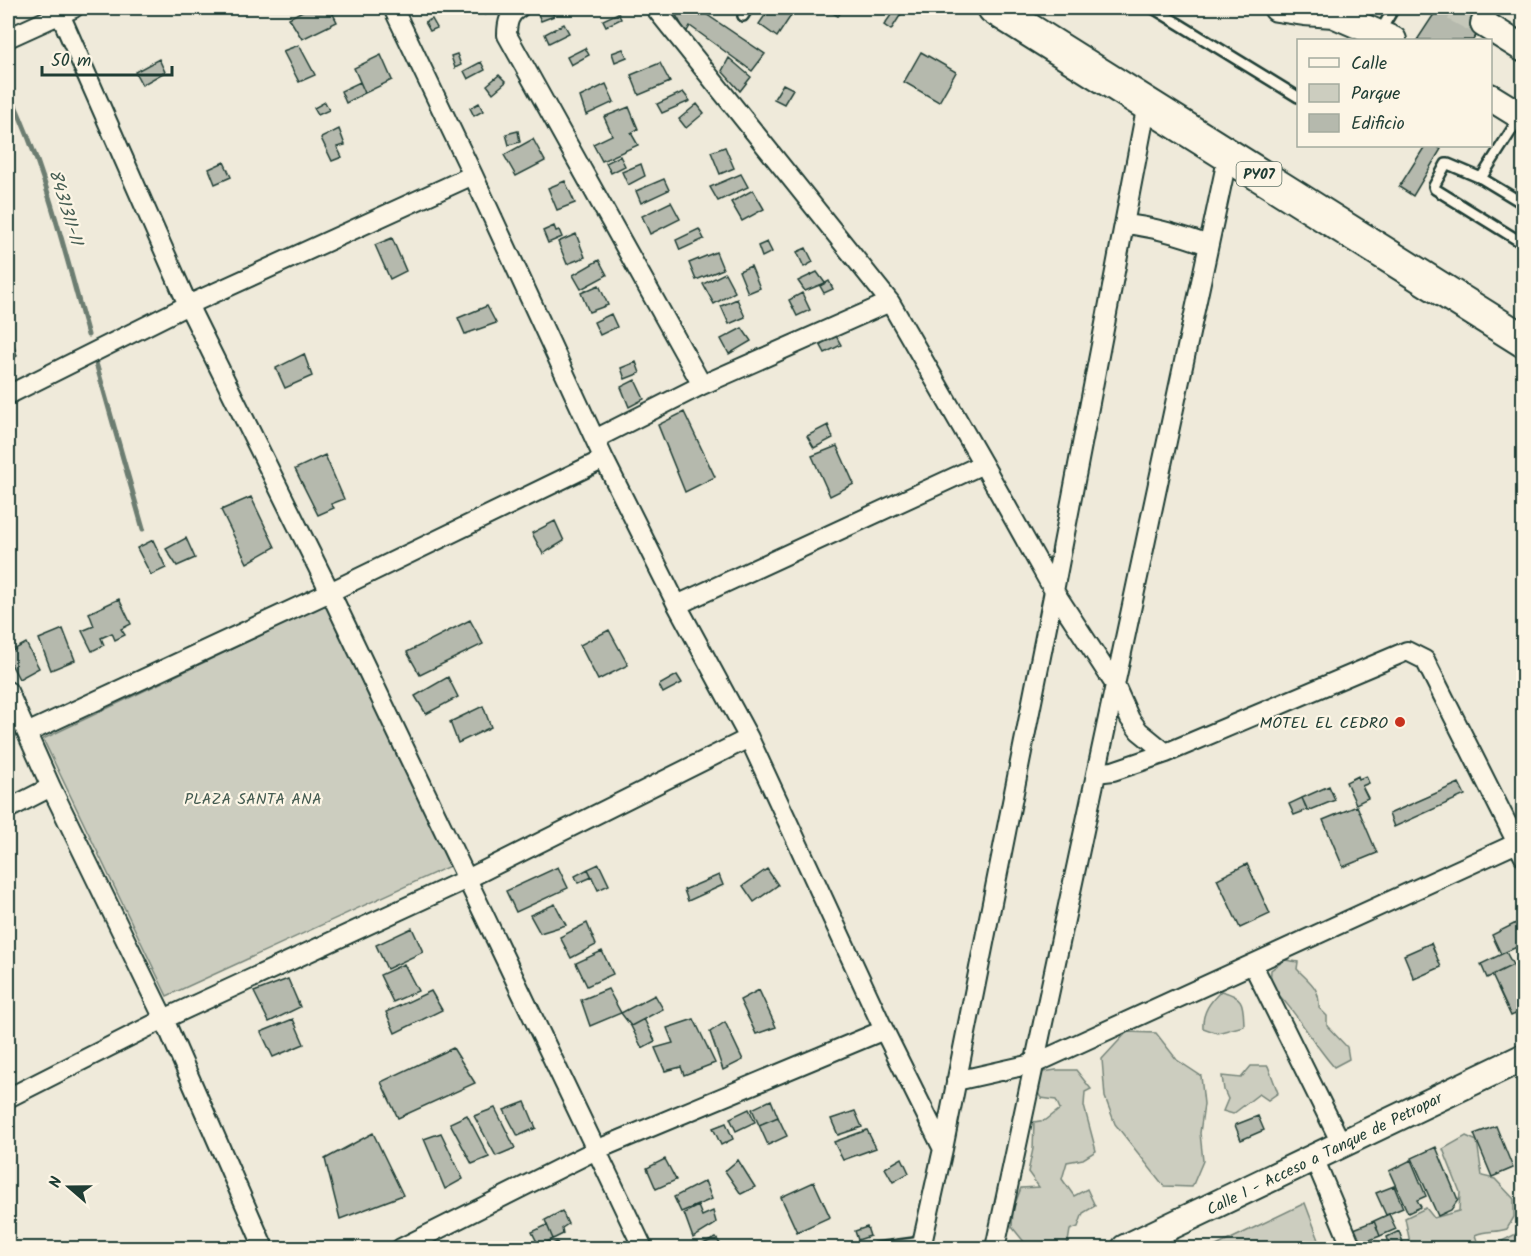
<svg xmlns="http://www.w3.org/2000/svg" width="1531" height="1256" viewBox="0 0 1531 1256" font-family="Kalam,sans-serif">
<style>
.green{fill:#cccdbf;stroke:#76857a;stroke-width:1.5}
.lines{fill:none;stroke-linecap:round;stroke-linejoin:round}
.stream{stroke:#6c7d71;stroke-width:5}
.building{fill:#b5b9ad;stroke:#1f3d34;stroke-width:1.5}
.secondary-tunnel{stroke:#c5c7b9;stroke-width:26;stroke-dasharray:26 13;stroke-linecap:butt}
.lane-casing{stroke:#1f3d34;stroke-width:14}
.street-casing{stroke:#1f3d34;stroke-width:22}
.secondary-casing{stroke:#1f3d34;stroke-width:30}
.highway-casing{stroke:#1f3d34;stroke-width:36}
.lane{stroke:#fcf5e5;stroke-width:9}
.street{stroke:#fcf5e5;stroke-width:18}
.secondary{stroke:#fcf5e5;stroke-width:26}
.highway{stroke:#fcf5e5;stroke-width:32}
.poi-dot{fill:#c8321e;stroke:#fcf5e5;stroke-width:2}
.labels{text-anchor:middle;stroke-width:4.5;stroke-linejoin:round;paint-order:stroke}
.shield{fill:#fcf5e5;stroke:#617469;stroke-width:1.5}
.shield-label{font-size:15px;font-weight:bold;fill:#1f3d34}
.poi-label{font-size:16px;fill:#1f3d34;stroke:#fcf5e5;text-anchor:end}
.park-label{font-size:16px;fill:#425a50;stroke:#fcf5e5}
.street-label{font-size:16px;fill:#1f3d34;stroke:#fcf5e5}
.water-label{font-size:18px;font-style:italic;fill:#455d53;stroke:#fcf5e5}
</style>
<rect width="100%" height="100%" fill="#efeada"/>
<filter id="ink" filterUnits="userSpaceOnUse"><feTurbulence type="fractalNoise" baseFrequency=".0167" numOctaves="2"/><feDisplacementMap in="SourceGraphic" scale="12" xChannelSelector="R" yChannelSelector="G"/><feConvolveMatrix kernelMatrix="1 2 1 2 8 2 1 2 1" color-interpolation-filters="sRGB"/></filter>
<g filter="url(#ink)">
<!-- green -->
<path class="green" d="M326,604L452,865L167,996L43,739Z
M1285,960L1298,962L1297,969C1310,983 1320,987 1319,1008L1327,1016V1026L1347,1047L1349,1059L1334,1067C1311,1041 1296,1010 1270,986L1271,970Z
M1221,991C1245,997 1243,1004 1244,1026L1217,1033L1203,1028C1202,1012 1210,1002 1221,991Z
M1127,1032L1156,1033L1177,1060L1201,1076L1204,1104L1200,1133L1203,1161L1192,1187L1164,1186L1115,1124L1105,1097L1102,1059Z
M1251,1066H1268L1278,1093L1268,1100L1259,1094L1233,1114L1223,1111L1228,1099L1224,1090L1222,1076L1241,1078Z
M1056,1070H1076L1091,1089L1085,1092L1084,1106L1096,1151L1083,1159L1067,1162L1062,1179L1074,1196L1087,1189L1095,1206L1083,1213L1078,1227L1070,1230L1067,1248H1029L1012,1227L1013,1209L1021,1188L1039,1187L1028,1172L1033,1149L1034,1122L1046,1120L1060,1109L1056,1100L1041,1098L1035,1088L1043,1072Z
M1466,1136L1477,1141L1482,1176L1495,1179L1514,1199V1217L1507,1229C1495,1233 1486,1230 1475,1235L1478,1244L1474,1248H1420L1410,1243L1405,1218L1426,1208L1434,1218L1459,1211L1460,1192L1443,1149Z
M1305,1203L1322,1248H1212Z
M1523,1226V1248H1506L1502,1241L1518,1233Z"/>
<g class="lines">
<!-- stream -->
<path class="stream" d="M8,90C45,167 65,253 88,335
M96,363L143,529"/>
</g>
<!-- building -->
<path class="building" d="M308,8H330L337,22L302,39L289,18Z
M480,8H497L485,15Z
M546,8H550L554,16L541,21L537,12Z
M679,8H701L700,10L765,54L752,71L690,26L686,33L675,13Z
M770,8H796L777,37L759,24Z
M824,8H845L838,16Z
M896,8L903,11L891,30L884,25Z
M1438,8H1476L1489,16L1473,40H1417Z
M618,13L621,19L606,26L603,20Z
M432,19L437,28L430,31L425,22Z
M564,24L569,33L549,43L545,34Z
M299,45L315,75L299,82L283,51Z
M585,48L589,55L571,65L567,57Z
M623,49L627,57L615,62L612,53Z
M921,52L956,72L939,102L904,82Z
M457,54L461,65L455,68L451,56Z
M381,55L392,80L365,93L354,68Z
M729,58L751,77L740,91L722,71Z
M159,59L165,72L142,85L135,72Z
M481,62L485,70L468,79L464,71Z
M660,63L670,82L639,95L631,75Z
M499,75L506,82L493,93L487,85Z
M360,82L365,93L346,103L341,91Z
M606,84L614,102L586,115L580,97Z
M783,84L793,89L784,104L774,99Z
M683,92L690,101L662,113L657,104Z
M325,102L329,110L318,115L314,108Z
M479,103L483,111L474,116L470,108Z
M697,104L704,113L686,128L679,119Z
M629,107L638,129L631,133L638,145L602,161L593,144L612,135L604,117Z
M339,129L345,145L337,147L342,157L332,161L321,138Z
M518,131L520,142L509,145L506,134Z
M533,139L545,161L516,176L504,155Z
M1425,146H1436L1441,149L1413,196L1399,187Z
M725,147L734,168L720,174L711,152Z
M620,156L625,166L611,173L606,163Z
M224,162L231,177L215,184L209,169Z
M641,164L645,176L628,185L622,172Z
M741,174L748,187L718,201L710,187Z
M664,179L669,190L641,203L636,191Z
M565,181L575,203L557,210L548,188Z
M753,190L764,209L742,221L731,202Z
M671,202L680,219L650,234L642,216Z
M554,226L556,231L559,230L562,237L548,243L543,231Z
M699,229L704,239L680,250L676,240Z
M576,234L585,257L567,264L558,242Z
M392,238L406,271L390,279L375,245Z
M767,242L772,252L762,257L758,246Z
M806,248L813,262L804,267L797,252Z
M716,252L723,269L696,280L689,263Z
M599,260L607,275L581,289L573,275Z
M751,266L760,288L748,293L739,271Z
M817,272L825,283L805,291L798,281Z
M725,273L735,292L714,304L703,284Z
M829,281L833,289L824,293L820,286Z
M599,285L608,305L589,312L581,293Z
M802,293L810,310L797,316L789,300Z
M737,299L745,317L729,324L721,306Z
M487,306L496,323L465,334L458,318Z
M611,314L617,327L600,335L594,322Z
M8,327L17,356L8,361Z
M742,328L751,341L729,354L721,339Z
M835,334L841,345L825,353L819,342Z
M304,354L312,376L285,388L276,368Z
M636,362L640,373L625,379L621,368Z
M635,380L644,399L629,407L621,387Z
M684,412L715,477L685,492L658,425Z
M828,425L833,438L814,448L807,436Z
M837,446L854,484L830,496L812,456Z
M325,455L344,499L331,504L334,508L318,515L295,469Z
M251,497L275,547L247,563L221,510Z
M555,521L564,541L543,554L532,533Z
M186,538L195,558L177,566L166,549Z
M153,540L166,568L151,575L137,548Z
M119,599L131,624L121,629L125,635L115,640L112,633L101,638L104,645L92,651L82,631L94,626L89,613Z
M470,620L483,644L420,675L407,652Z
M63,629L75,660L51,670L39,639Z
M609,630L628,665L598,680L580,645Z
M26,643L39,668L19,679L8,658V653Z
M677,675L682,683L663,693L659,685Z
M448,677L458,697L426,714L415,696Z
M483,706L491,727L458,743L450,722Z
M1358,776L1359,779L1366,776L1369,783L1362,786L1368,798L1356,804L1346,782Z
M1459,783L1465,795L1394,827L1389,814Z
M1329,786L1335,800L1308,811L1302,798Z
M1302,798L1307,810L1294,815L1289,804Z
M1357,806L1377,853L1343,867L1323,820Z
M599,864L609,885L598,890L588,869Z
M1247,864L1270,914L1240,928L1217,879Z
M558,867L568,888L516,912L506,891Z
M588,869L592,877L578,883L575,876Z
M767,869L778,885L754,902L743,886Z
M719,875L723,885L688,901L684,890Z
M555,904L566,925L540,933L530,915Z
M1524,919V944L1501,954L1492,935Z
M587,923L596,945L571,958L560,937Z
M412,928L423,952L387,969L376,945Z
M1431,943L1441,967L1414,979L1404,955Z
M602,951L613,974L587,986L576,963Z
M1506,952L1513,965L1487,978L1481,964Z
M404,964L418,991L393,1002L380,975Z
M1513,965L1524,988V1010L1511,1016L1492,975Z
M288,979L300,1007L269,1022L254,992Z
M608,989L621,1013L590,1026L581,1000Z
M759,990L776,1027L756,1034L740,1000Z
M431,991L442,1010L395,1033L386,1012Z
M655,995L663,1009L631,1026L621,1013Z
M293,1019L304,1044L273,1057L261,1032Z
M644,1019L655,1041L642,1048L631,1026Z
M694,1019L715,1063L684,1075L681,1067L665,1071L655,1048L673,1043L667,1028Z
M725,1022L743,1060L723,1070L710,1032Z
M453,1048L475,1083L398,1118L381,1082Z
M771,1100L778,1117L759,1125L752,1109Z
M525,1102L536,1128L518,1136L504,1110Z
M495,1108L515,1148L496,1156L474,1116Z
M749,1109L755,1122L736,1131L730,1118Z
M855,1111L862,1127L838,1135L831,1119Z
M467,1115L489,1157L472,1164L450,1123Z
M1258,1116L1264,1130L1241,1140L1235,1125Z
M778,1117L787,1136L768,1145L759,1125Z
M726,1123L733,1139L721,1145L713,1128Z
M1496,1126L1513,1168L1492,1177L1474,1134Z
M867,1130L876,1148L843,1160L834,1142Z
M373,1133L403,1195L340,1219L325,1159Z
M441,1133L463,1179L445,1189L424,1139Z
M1436,1147L1458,1200L1451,1210L1438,1216L1412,1158Z
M902,1158L909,1173L893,1182L885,1168Z
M665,1159L676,1180L656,1189L647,1168Z
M738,1160L755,1187L741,1194L725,1171Z
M1411,1160L1426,1196L1417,1200L1421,1207L1408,1213L1389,1171Z
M705,1181L712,1199L681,1212L674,1197Z
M814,1182L830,1217L797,1232L781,1197Z
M1394,1186L1403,1208L1386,1215L1376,1193Z
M698,1206L702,1216L713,1211L716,1222L714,1225L693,1238L684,1213Z
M562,1211L568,1224L562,1228L563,1234L553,1239L545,1220Z
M1389,1214L1396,1229L1380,1236L1374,1221Z
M1374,1221L1380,1236L1360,1244L1354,1229Z
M547,1225L553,1239L539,1246L532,1232Z
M867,1227L870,1236L858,1240L855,1231Z
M1399,1231L1405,1248H1386L1390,1246L1387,1237Z
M716,1238L723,1248H694Z
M557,1242L560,1248H543Z"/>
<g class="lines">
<!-- secondary-tunnel -->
<path class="secondary-tunnel" d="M1454,8L1484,24"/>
<defs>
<path id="lane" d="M1153,8L1298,97
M743,16L748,8
M1379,33L1394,8
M1481,178L1520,117
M1524,204L1481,178L1448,164H1446L1434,186L1435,189L1524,244
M877,1248L922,1242"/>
<path id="street" d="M393,8L473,175L604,459L677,605L749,738L884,1030L943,1149
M519,8C509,14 507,23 507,35L702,385
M655,8L890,302L983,464L1054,591L1114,683L1130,719L1139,731L1166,753
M60,14L188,305L330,592L643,1248
M8,38L74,8
M1125,224C1154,227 1181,235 1208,245
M8,395L188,305L473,175
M595,439L702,385L890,302
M677,605L983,464
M8,691L51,787L164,1019L264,1248
M27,733L330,592L604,459
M1096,773L1113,771L1166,753L1407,651L1425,660L1524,857
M8,809L51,787
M1253,965L1342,1145
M956,1081L1036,1063L1517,843
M8,1098L164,1019L467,879L749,738
M1314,1158L1352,1248
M401,1248L596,1150L884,1030
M921,1248L943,1149L1054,591L1147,104
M995,1248L1228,155"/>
<path id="secondary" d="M1277,8L1304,12L1334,14
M1319,8L1393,40
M1484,24L1524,49
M1490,97L1524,118
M1125,1248L1524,1057"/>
<path id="highway" d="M994,8L1524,341"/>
</defs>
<!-- lane casing -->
<use href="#lane" class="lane-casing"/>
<!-- street casing -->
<use href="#street" class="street-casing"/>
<!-- secondary casing -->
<use href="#secondary" class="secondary-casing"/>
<!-- highway casing -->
<use href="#highway" class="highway-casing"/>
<!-- lane -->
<use href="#lane" class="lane"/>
<!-- street -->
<use href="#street" class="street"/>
<!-- secondary -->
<use href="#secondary" class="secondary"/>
<!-- highway -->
<use href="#highway" class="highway"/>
</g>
</g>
<!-- markers -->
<circle class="poi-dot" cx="1400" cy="722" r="6"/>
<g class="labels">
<!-- shield labels -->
<rect class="shield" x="1236.5" y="162" width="45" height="24" rx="4.5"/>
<g class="shield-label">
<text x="1259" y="179">PY07</text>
</g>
<!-- poi labels -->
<g class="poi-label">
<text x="1388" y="728">MOTEL EL CEDRO</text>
</g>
<!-- park labels -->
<g class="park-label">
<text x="253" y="804">PLAZA SANTA ANA</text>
</g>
<!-- street labels -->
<g class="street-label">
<text transform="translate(1324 1153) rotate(-26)" y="6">Calle 1 - Acceso a Tanque de Petropar</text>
</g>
<!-- water labels -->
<g class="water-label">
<text transform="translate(66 207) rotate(73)" y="6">8431311-11</text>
</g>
</g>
<!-- margin -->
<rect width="1531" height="1256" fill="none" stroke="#fcf5e5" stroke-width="30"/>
<rect x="15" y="15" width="1501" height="1226" fill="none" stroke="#1f3d34" stroke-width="2" filter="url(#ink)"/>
<!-- legend -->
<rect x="1297" y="39" width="195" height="108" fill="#fcf5e5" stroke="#a4ab9e" stroke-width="1.5"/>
<rect x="1309" y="58" width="30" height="9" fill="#fcf5e5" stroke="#a4ab9e" stroke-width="1.5"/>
<text x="1351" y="69" font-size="18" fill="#1f3d34">Calle</text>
<rect x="1309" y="84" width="30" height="18" fill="#cccdbf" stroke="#a4ab9e" stroke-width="1.5"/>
<text x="1351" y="99" font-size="18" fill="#1f3d34">Parque</text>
<rect x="1309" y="114" width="30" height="18" fill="#b5b9ad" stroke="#a4ab9e" stroke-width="1.5"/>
<text x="1351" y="129" font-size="18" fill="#1f3d34">Edificio</text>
<!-- north arrow -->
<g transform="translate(69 1187) rotate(290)" stroke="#fcf5e5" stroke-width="4.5" paint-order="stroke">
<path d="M0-4.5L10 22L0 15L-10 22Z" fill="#1f3d34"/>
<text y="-9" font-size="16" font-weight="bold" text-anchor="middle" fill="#1f3d34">N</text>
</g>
<!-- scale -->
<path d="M42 66v9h130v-9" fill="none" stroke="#1f3d34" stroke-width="3"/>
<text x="51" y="66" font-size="18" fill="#1f3d34" stroke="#fcf5e5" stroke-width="4.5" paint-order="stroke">50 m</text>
</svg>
